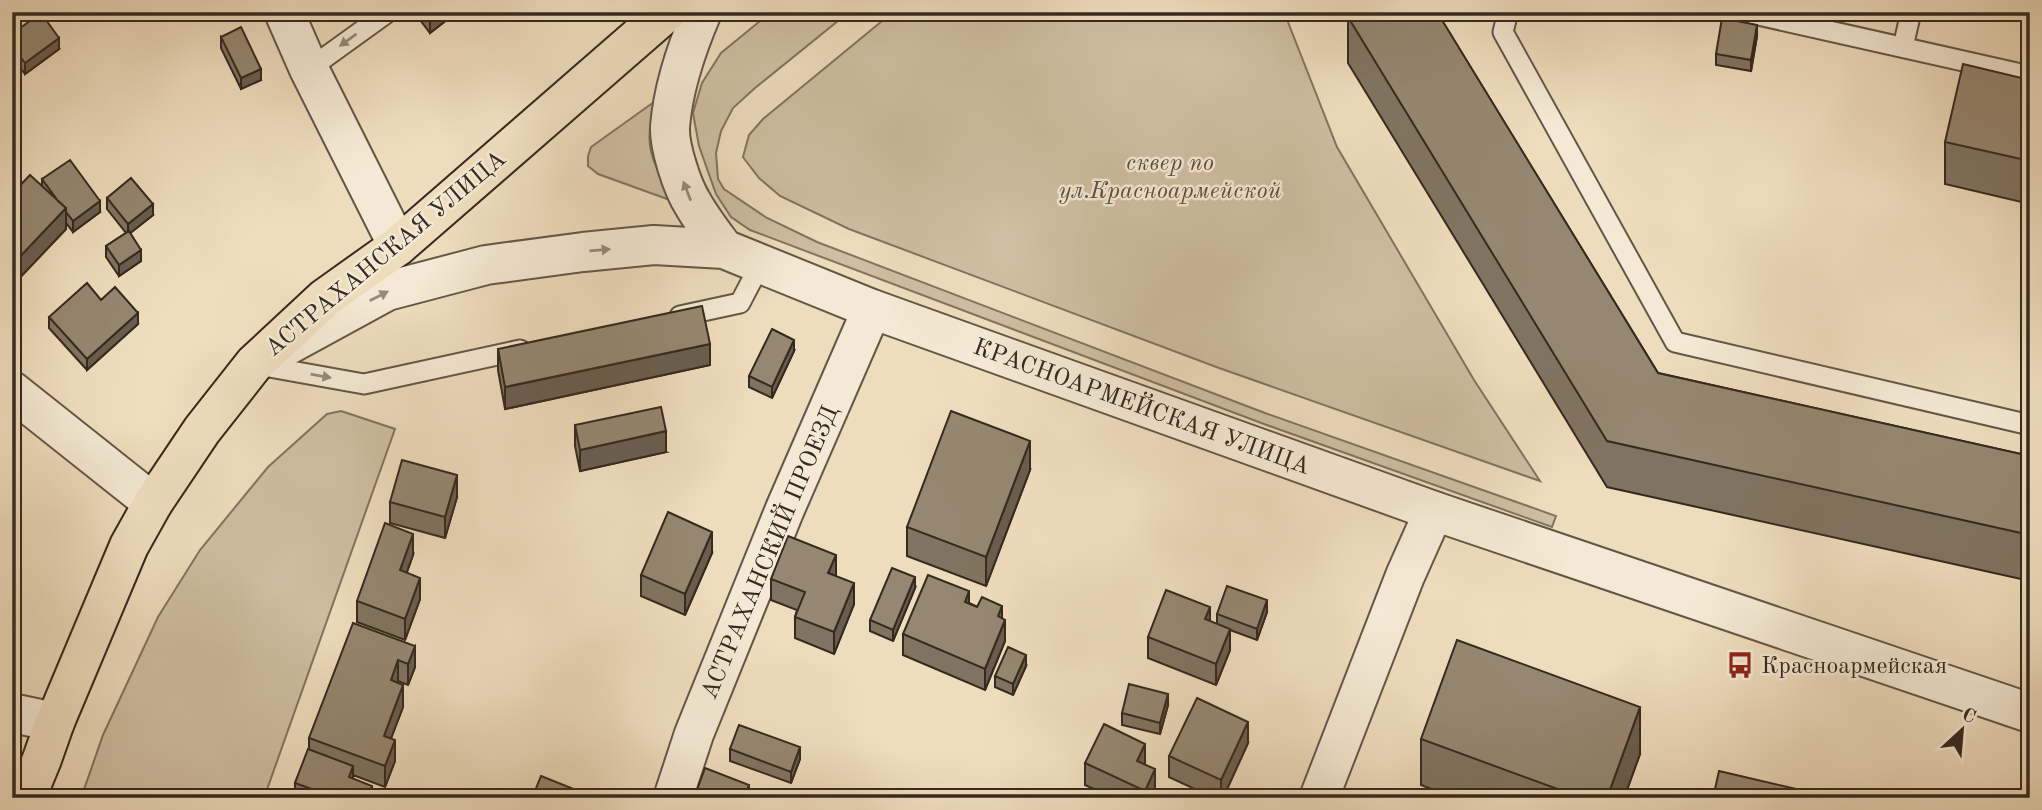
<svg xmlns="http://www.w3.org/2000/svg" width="2042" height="810" viewBox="0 0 2042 810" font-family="'Old Standard TT',serif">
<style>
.green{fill:#cebfa2;stroke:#817460;stroke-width:2}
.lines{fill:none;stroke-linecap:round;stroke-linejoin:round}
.service-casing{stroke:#625746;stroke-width:23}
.minor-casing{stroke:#625746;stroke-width:42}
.tertiary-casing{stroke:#625746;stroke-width:42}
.primary-casing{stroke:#342a1f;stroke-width:42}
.service{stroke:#f4e9d4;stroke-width:19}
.minor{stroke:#f4e9d4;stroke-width:38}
.tertiary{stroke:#f4e9d4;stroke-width:38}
.primary{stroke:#eeddbd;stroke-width:38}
.wall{fill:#807461;stroke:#342a1f;stroke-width:2}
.shaded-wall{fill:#685e4f;stroke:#342a1f;stroke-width:2}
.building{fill:#958771;stroke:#342a1f;stroke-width:2}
.oneway{fill:#948a7a}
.labels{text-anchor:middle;stroke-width:5;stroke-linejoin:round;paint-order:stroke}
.park-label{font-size:24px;font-style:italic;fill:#5a4f40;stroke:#f4e9d4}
.street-label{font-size:24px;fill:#342a1f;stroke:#f4e9d4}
.poi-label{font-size:24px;fill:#342a1f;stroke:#f4e9d4;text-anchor:start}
</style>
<rect width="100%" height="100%" fill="#eeddbd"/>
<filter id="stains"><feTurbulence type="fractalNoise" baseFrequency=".00286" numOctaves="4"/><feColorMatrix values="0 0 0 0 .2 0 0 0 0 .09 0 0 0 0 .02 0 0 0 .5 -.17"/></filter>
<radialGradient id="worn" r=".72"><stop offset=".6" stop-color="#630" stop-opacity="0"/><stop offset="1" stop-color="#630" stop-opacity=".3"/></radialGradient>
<!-- green -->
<path class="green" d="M771,12H849L755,88L733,108L721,131L716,153L718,179L724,189L767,218L817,242L1265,413L1556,516L1552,527L1264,424L750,230L731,217L716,194L699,146L693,113L702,83L721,53Z
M893,12H1284L1337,147L1474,380L1540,481L1219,368L849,229L780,196L759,178L743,157L749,135L763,119Z
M661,97C658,105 653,114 651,123C644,155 662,181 681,204L598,174L588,166V156L591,147Z
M341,411L395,429L264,798H81L103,735L158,617L200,550L268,467L327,414Z"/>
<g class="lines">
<defs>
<path id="service" d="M1508,12L1503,32L1675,342L2030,425
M1745,12L2030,76
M1903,47L1911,12
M309,69L388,12
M680,316L740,303L761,263
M258,365L364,384L520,350"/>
<path id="minor" d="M284,12L309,69L398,246
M12,391L153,503
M12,713L55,722
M673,798L694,734L785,509L872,309
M1319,798L1405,576L1434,511"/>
<path id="tertiary" d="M702,12C687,47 673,88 670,127C669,146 682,187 693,204C702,220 713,234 724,249
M277,351L387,291L486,265L583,252L654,245L724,249L872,309L1434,511L2030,713"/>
<path id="primary" d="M26,798L42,759L55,722L129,546L153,503L202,430L254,364L325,298L398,246L667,12"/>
</defs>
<!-- service casing -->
<use href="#service" class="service-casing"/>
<!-- minor casing -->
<use href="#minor" class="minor-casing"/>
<!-- tertiary casing -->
<use href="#tertiary" class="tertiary-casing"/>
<!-- primary casing -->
<use href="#primary" class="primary-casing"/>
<!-- service -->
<use href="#service" class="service"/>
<!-- minor -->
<use href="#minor" class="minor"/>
<!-- tertiary -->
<use href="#tertiary" class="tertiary"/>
<!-- primary -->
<use href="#primary" class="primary"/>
</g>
<!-- wall -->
<path class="wall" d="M414,12H457L430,33Z
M1349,12H1439L1438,14L1658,373L2030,456V581L1607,487L1348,63V17Z
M12,34L59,49L25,74L12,57Z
M1757,36L1751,71L1716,65V54Z
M221,37L261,80L241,89L221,48Z
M2030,80V204L1945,184V142Z
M42,179L100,212L73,232L66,223V229L12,286V194L42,186Z
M107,198L153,215L130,233L141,261L119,276L106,257V246L126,233L107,209Z
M101,300L138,324L87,370L49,328V317Z
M498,349L710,365L505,409L498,370Z
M794,351L772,398L749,387V376Z
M575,425L666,452L580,471L575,446Z
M1030,470L986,586L907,556V527Z
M457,497L445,538L390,523V502Z
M712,553L685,615L641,596V575Z
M413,555L407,572L420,599L405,640L357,622V601Z
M836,576L854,604L834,654L795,638V617L797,610L771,600V579Z
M915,588L893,641L870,631V620Z
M969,603L1002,618L1005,641L985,690L903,655V634Z
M1267,612L1257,640L1230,630V650L1216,685L1148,658V637L1217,624V614Z
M415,646V667L408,685L398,681V683L403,707L391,738L395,761L385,787L353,775V779L372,798H295V783L309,750V738Z
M1026,666L1013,695L995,687V676Z
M1168,705L1160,734L1122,725V713Z
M1421,739L1640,754L1624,798H1455L1421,785Z
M1248,743L1223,798H1214L1169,777V756Z
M730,749L800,759L791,783L730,761Z
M1085,763L1145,765L1155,790L1151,798H1114L1085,785Z"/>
<!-- shaded-wall -->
<path class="shaded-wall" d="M442,12H457L430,33V22Z
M1757,25V36L1751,71V60Z
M59,38V49L25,74V63Z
M16,67V79L12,81V70Z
M261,69V80L241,89V78Z
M100,201V212L73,232V221Z
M153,204V215L128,235V224Z
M66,208V229L12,286V265Z
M141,250V261L119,276V265Z
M138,313V324L87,370V359Z
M794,340V351L772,398V387Z
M710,344V365L505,409V387Z
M666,431V452L580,471V450Z
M1030,441V470L986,586V557Z
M457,475V497L445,538V517Z
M712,532V553L685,615V594Z
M413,534V555L400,591V570Z
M836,555V576L828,573Z
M915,577V588L893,641V630Z
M420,578V599L405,640V619Z
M854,583V604L834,654V632Z
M969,591V613L965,602Z
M1267,600V612L1257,640V629Z
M1002,606V627L998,616Z
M1210,607V628L1205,619Z
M1005,620V641L985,690V669Z
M1230,629V650L1216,685V664Z
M415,646V667L408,685V664Z
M1026,655V666L1013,695V684Z
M398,660V681L391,701V680Z
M403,685V707L384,757V736Z
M1168,694V705L1160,734V723Z
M1640,707V754L1624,798H1607Z
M1248,722V743L1223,798H1221V780Z
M395,740V761L385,787V766Z
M1145,744V765L1137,761Z
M800,747V759L791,783V772Z
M353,766V787L349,777Z
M1155,769V790L1151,798H1145V791Z
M749,785V798H744Z
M372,786V798H368Z"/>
<!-- building -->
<path class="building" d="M423,12H442L430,22Z
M1349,12H1437L1658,373L2030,456V535L1607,441L1348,17Z
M41,13L59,38L25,63L12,46V34Z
M1722,18L1757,25L1751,60L1716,54Z
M241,27L261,69L241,78L221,37Z
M1963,64L2030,80V161L1945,142Z
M70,160L100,201L73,221L66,212V208L58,201L42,179Z
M30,175L66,208L12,265V194Z
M131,178L153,204L128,224L107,198Z
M129,231L141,250L119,265L106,246Z
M87,283L101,300L115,287L138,313L87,359L49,317Z
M702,306L710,344L505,387L498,349Z
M772,329L794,340L772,387L749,376Z
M661,407L666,431L580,450L575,425Z
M951,411L1030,441L986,557L907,527Z
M402,460L457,475L445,517L390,502Z
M668,512L712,532L685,594L641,575Z
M385,523L413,534L400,570L420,578L405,619L357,601Z
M788,536L836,555L828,573L854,583L834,632L795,617L805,592L771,579Z
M892,568L915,577L893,630L870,620Z
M928,575L969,591L965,602L977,607L982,597L1002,606L998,616L1005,620L985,669L903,634Z
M1227,586L1267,600L1257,629L1217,614Z
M1166,590L1210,607L1205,619L1230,629L1216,664L1148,637Z
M353,623L415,646L408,664L398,660L391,680L403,685L384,736L395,740L385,766L309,738Z
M1457,640L1640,707L1607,798H1582L1421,739Z
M1008,647L1026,655L1013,684L995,676Z
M1129,684L1168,694L1160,723L1122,713Z
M1197,698L1248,722L1221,780L1169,756Z
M1104,724L1145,744L1137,761L1155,769L1145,791L1085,763Z
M739,725L800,747L791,772L730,749Z
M308,749L353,766L349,777L372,786L368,798H336L295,783Z
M705,768L749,785L744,798H694Z
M1719,771L1835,798H1713Z
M541,776L596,798H532Z"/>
<!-- one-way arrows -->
<defs><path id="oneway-solid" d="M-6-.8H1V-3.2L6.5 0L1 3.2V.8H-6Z" transform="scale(1.75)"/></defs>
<g class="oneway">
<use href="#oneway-solid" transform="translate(348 40) rotate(144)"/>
<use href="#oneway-solid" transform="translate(687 191) rotate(-111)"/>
<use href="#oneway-solid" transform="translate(600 250) rotate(-5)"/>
<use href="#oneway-solid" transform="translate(379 296) rotate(-27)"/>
<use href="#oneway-solid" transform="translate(321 376) rotate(10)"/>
</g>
<!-- icons -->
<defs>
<symbol id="bus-bare" viewBox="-9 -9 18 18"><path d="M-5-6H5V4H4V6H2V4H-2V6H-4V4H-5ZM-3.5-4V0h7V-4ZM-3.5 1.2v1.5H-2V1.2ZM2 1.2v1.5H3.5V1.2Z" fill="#8f2418" stroke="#f4e9d4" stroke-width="2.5" paint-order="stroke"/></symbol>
</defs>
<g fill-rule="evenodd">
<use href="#bus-bare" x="1721" y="646" width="38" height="38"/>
</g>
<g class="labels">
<!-- park labels -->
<g class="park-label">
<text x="1170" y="170">сквер по<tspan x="1170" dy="28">ул.Красноармейской</tspan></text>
</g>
<!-- street labels -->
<g class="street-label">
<text transform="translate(385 253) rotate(-40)" y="8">АСТРАХАНСКАЯ УЛИЦА</text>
<text transform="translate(1142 406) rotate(20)" y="8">КРАСНОАРМЕЙСКАЯ УЛИЦА</text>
<text transform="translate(769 552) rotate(-67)" y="8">АСТРАХАНСКИЙ ПРОЕЗД</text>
</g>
<!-- poi labels -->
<g class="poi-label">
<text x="1761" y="673">Красноармейская</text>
</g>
</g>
<!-- margin -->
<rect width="2042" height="810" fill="none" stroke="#eeddbd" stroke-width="42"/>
<rect x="14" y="14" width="2014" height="782" fill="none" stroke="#342a1f" stroke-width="3.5"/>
<rect x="21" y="21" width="2000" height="768" fill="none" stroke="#342a1f" stroke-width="2"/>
<!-- north arrow -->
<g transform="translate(1962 730) rotate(26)" stroke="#f4e9d4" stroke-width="5" paint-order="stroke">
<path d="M0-5L12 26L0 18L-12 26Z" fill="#342a1f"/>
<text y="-10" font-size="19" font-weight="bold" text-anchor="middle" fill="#342a1f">С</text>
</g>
<rect width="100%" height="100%" filter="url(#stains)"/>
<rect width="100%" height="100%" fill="url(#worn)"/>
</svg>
